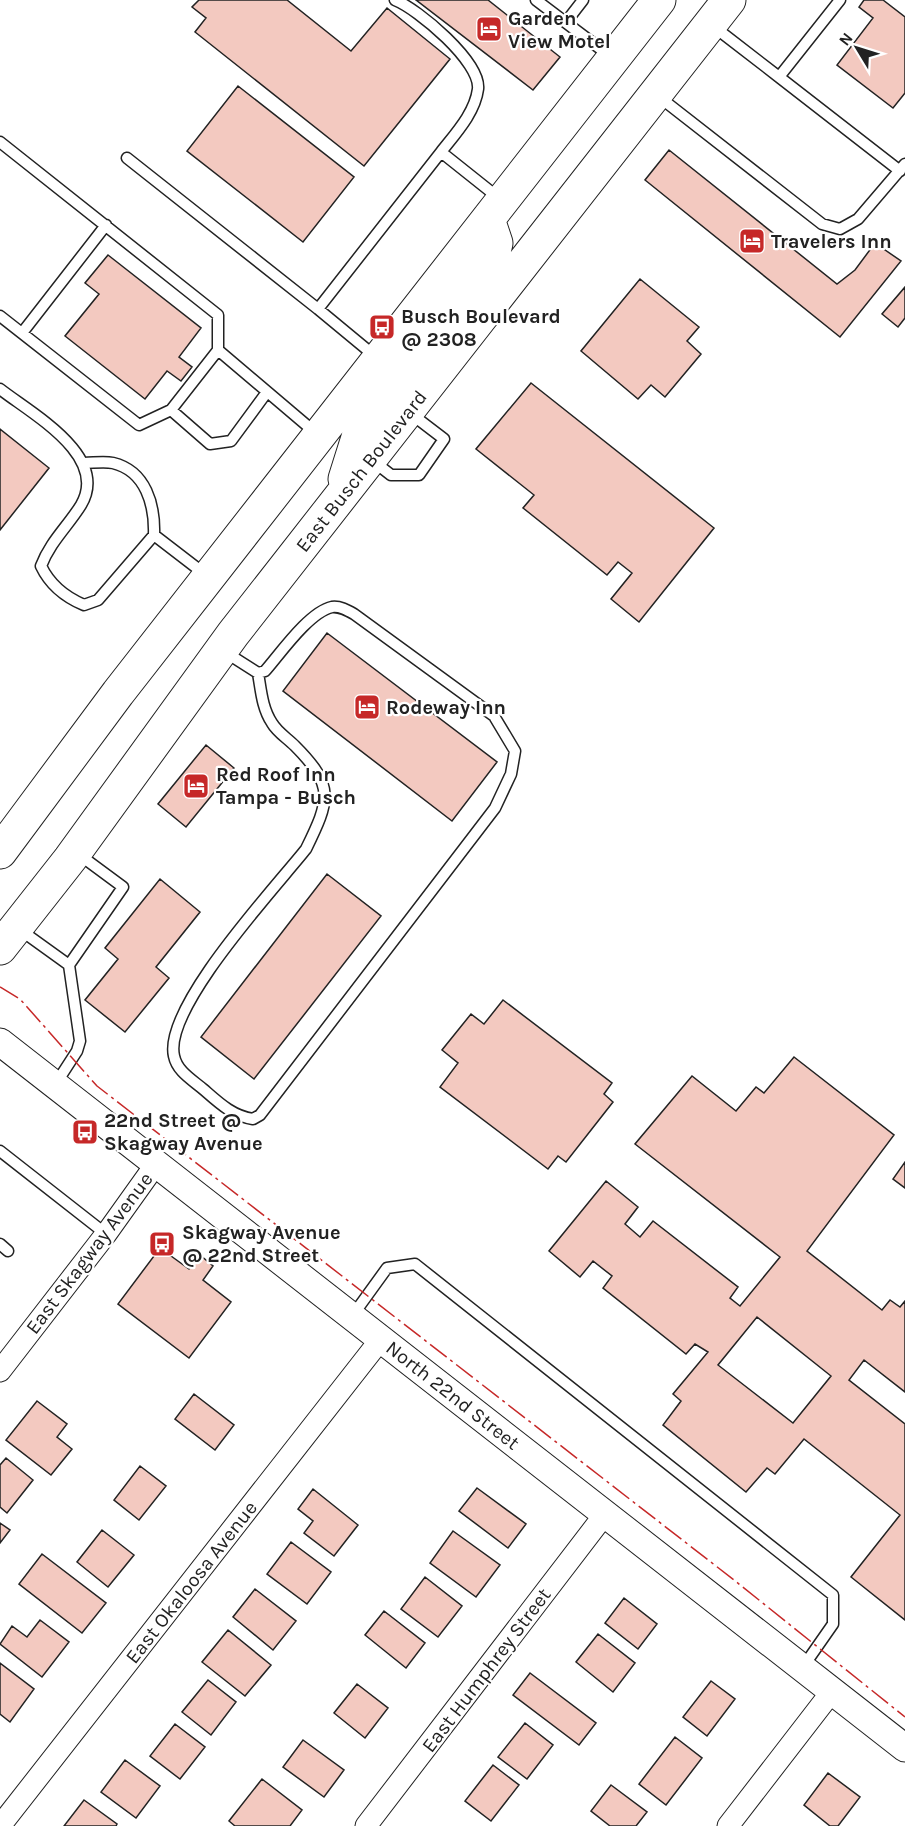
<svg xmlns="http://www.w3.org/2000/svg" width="905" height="1826" viewBox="0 0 905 1826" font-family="Karla,sans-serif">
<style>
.building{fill:#f3c9c0;stroke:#222;stroke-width:1.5;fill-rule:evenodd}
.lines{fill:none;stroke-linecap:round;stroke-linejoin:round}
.service-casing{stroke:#222;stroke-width:13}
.minor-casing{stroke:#222;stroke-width:23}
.tertiary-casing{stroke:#222;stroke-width:29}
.primary-casing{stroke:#222;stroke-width:35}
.service{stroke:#fff;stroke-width:10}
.minor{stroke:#fff;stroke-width:21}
.tertiary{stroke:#fff;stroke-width:27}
.primary{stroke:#fff;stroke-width:33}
.power{stroke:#c62828;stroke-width:1.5;stroke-dasharray:21 4.5 3 4.5;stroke-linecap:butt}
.labels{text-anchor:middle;stroke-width:4.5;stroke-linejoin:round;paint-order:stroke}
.poi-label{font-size:20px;font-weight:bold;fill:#222;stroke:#fff;text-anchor:start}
.street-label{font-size:20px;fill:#222;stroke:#fff}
</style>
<rect width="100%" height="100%" fill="#fff"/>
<!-- building -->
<path class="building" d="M199,0H287L351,51L387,8L450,59L364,166L195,32L206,18L192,7Z
M416,0H488L560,57L533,90Z
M864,0H883L905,17V93L893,108L837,65L873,18L859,7Z
M238,86L354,177L303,242L187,151Z
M669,150L837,284L855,270L875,243L901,261L840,337L645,180Z
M108,255L201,328L179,357L192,367L181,381L167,371L145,399L65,336L99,294L85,283Z
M640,279L699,327L687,341L701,354L665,397L651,385L638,399L581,351Z
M905,287V318L898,327L882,314Z
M531,383L714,528L639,622L611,599L632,573L618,562L607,575L523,508L534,495L476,449Z
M0,429L49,468L0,530Z
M327,633L497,762L452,821L283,691Z
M206,745L234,768L186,827L158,804Z
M327,874L381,916L254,1079L201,1037Z
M160,879L200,912L156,967L169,978L125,1032L85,1000L118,959L105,948Z
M503,1000L612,1083L604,1094L613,1102L566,1162L558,1156L548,1169L440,1087L458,1063L442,1050L471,1014L484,1024Z
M794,1057L894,1135L807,1251L882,1310L890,1300L900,1307L905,1301V1392L864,1360L849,1380L905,1424V1620L851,1577L900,1515L804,1439L775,1474L767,1468L746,1492L663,1425L681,1401L673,1394L708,1352L695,1344L686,1354L603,1288L612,1276L593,1261L580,1277L549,1251L606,1181L638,1207L625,1224L640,1237L653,1221L738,1287L730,1298L740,1306L780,1257L635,1144L692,1076L736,1111L756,1087L764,1093ZM757,1317L831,1376L793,1423L718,1365Z
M905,1162V1188L893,1179Z
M160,1248L189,1269L200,1255L213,1266L203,1280L231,1302L189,1358L118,1304Z
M194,1394L234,1425L215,1450L175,1419Z
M37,1401L67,1424L57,1437L72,1449L51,1475L6,1440Z
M6,1458L33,1480L7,1513L0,1507V1465Z
M140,1466L166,1486L139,1520L114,1500Z
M477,1488L526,1524L508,1548L459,1511Z
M313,1489L358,1525L334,1556L304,1533L313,1521L298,1509Z
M0,1523L10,1530L0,1543Z
M102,1530L134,1555L108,1587L77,1562Z
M453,1531L500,1565L476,1597L430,1563Z
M291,1542L331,1572L307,1604L267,1574Z
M42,1554L106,1603L82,1633L19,1584Z
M425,1577L462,1606L438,1637L401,1609Z
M255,1589L296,1621L273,1650L233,1617Z
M624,1598L657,1624L638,1649L605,1623Z
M384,1611L425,1643L406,1668L365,1635Z
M40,1620L69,1642L42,1677L0,1644L12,1626L27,1637Z
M228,1630L271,1665L245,1696L202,1662Z
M598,1634L635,1663L613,1692L576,1662Z
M0,1663L34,1689L10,1722L0,1714Z
M530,1673L596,1723L579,1745L513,1695Z
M208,1680L236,1702L211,1735L182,1712Z
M711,1681L735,1699L707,1736L683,1717Z
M357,1684L388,1708L365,1738L334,1713Z
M525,1723L553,1745L527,1779L498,1757Z
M175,1724L205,1747L180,1779L150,1756Z
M675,1737L702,1758L666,1805L639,1784Z
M303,1740L344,1770L324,1797L283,1767Z
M125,1760L160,1786L136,1818L101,1792Z
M493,1765L519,1785L491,1821L465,1801Z
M828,1773L860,1797L838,1826H830L804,1805Z
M262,1779L302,1810L290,1826H235L229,1821Z
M611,1785L647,1812L636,1826H610L591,1811Z
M84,1800L117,1824L116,1826H64Z"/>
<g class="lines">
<defs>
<path id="service" d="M395,0C418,9 481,62 478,89C475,113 455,134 441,152L500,199
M536,0L610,56
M840,0L779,77L900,171
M566,22L583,0
M713,26L779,77
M658,96L822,224L840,229L858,219L905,164
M0,142L218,315V350L171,410L139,425L0,316
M127,158L318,309L441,152
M318,309L376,357
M22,333L106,225
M218,350L317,434
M0,389C32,414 110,456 81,505C68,526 50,542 41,566C50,585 65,597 84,605L98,600L154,535L206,575
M171,410L210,444L231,441L267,392
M373,461L391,475H419L444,439L410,413
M84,463C93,463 104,461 113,463C146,471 155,505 154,535
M225,652L258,673L265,671C280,654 309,612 332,607C340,606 347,610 354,614L494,716L515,751L511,774L495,808L260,1115L253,1119C232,1116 218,1102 203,1089C191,1079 177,1071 174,1056C163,1008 275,888 306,849C330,800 335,786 295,746C287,738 277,732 272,723C262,708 261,690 258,673
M19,929L69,965L123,887L77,853
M55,1085L77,1051L80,1041L69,965
M0,1151L106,1234
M0,1244L8,1251
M353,1315L387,1268L415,1264L833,1595V1624L803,1667"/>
<path id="minor" d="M0,1371L106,1234L156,1164
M0,1826L381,1339
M366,1826L605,1514
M728,1826L833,1690"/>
<path id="tertiary" d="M0,1042L905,1748"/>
<path id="primary" d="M345,479L362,425L493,256L496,243L488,219
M0,852L118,693L659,0
M0,948L70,859L233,634L729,0"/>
</defs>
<!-- service casing -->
<use href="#service" class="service-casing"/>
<!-- minor casing -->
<use href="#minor" class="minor-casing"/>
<!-- tertiary casing -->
<use href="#tertiary" class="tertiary-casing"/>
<!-- primary casing -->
<use href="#primary" class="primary-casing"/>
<!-- service -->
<use href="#service" class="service"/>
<!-- minor -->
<use href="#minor" class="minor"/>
<!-- tertiary -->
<use href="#tertiary" class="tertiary"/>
<!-- primary -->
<use href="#primary" class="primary"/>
<!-- power -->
<path class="power" d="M0,987L20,999L97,1086L734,1580L905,1717"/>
</g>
<!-- icons -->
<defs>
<symbol id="hotel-square" viewBox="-11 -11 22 22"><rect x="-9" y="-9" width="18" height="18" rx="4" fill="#c62828" stroke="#fff"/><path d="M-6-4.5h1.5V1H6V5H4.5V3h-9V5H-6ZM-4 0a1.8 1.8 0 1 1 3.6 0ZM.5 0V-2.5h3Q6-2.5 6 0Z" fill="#fff"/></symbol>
<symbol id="bus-square" viewBox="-11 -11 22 22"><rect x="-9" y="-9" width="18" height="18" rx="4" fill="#c62828" stroke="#fff"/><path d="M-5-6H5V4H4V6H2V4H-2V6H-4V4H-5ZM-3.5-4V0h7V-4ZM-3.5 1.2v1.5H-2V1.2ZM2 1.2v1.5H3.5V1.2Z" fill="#fff"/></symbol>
</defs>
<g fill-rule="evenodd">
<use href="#hotel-square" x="474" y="14" width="30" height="30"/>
<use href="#hotel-square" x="737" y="226" width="30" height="30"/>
<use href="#bus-square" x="367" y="312" width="30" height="30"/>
<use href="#hotel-square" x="352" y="692" width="30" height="30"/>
<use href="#hotel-square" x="181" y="771" width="30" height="30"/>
<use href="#bus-square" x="70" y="1117" width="30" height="30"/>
<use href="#bus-square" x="147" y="1229" width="30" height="30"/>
</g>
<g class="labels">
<!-- poi labels -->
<g class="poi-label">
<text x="508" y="25">Garden<tspan x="508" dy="23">View Motel</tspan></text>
<text x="771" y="248">Travelers Inn</text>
<text x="401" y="323">Busch Boulevard<tspan x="401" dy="23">@ 2308</tspan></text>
<text x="386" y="714">Rodeway Inn</text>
<text x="216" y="781">Red Roof Inn<tspan x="216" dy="23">Tampa - Busch</tspan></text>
<text x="104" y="1127">22nd Street @<tspan x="104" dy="23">Skagway Avenue</tspan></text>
<text x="182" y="1239">Skagway Avenue<tspan x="182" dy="23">@ 22nd Street</tspan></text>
</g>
<!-- street labels -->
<g class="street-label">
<text transform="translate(361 471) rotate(-52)" y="7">East Busch Boulevard</text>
<text transform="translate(89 1253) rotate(-53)" y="7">East Skagway Avenue</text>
<text transform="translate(453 1395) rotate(38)" y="7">North 22nd Street</text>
<text transform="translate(191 1582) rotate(-52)" y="7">East Okaloosa Avenue</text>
<text transform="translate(486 1670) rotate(-53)" y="7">East Humphrey Street</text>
</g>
</g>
<!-- north arrow -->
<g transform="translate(857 48) rotate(308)" stroke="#ffffff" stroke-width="4.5" paint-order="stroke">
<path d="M0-4.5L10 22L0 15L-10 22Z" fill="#222222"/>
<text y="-9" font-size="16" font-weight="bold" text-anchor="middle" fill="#222222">N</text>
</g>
</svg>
